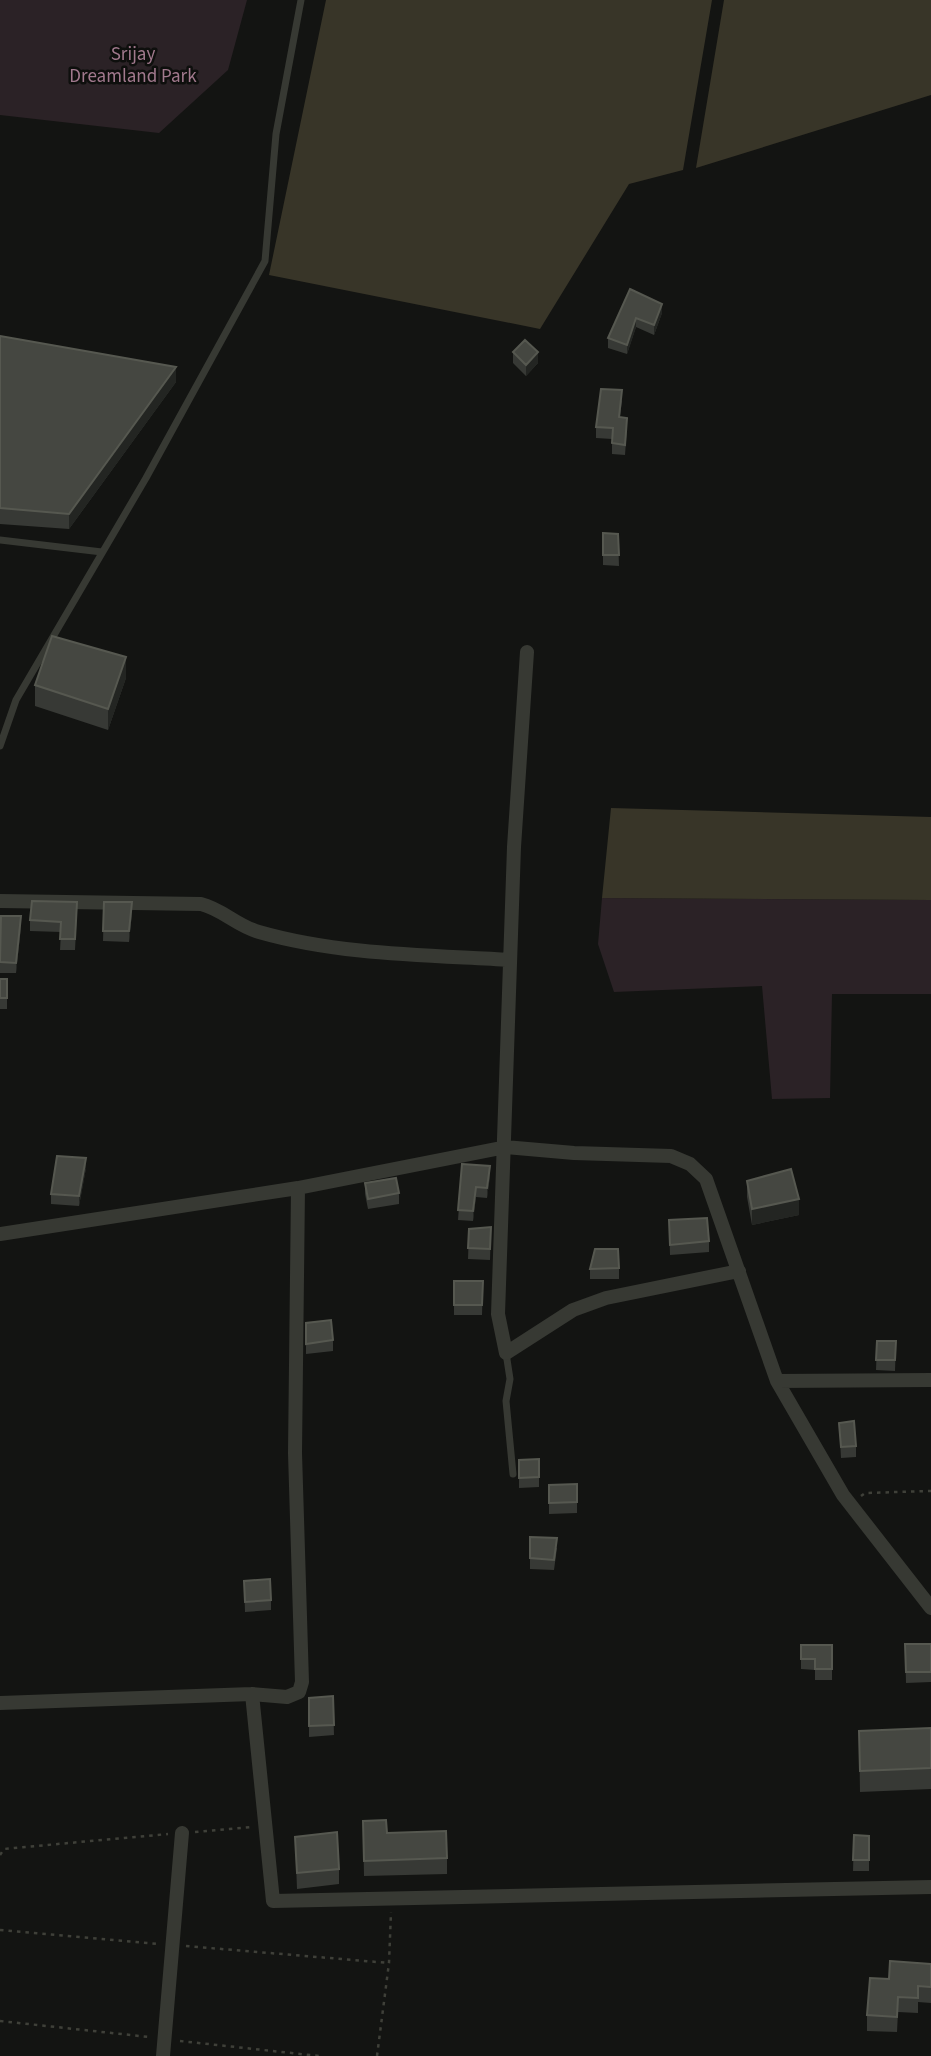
<svg xmlns="http://www.w3.org/2000/svg" width="931" height="2056" viewBox="0 0 931 2056" font-family="'Source Sans 3',sans-serif">
<style>
.green{fill:#2b2226}
.water{fill:#383528}
.lines{fill:none;stroke-linecap:round;stroke-linejoin:round}
.path{stroke:#3f4039;stroke-width:2.5;stroke-dasharray:3.5 5;stroke-linecap:butt}
.service{stroke:#373933;stroke-width:7}
.minor{stroke:#373933;stroke-width:14}
.wall{fill:#373935}
.shaded-wall{fill:#232522}
.building{fill:#454741;stroke:#565850;stroke-width:2}
.labels{text-anchor:middle;stroke-width:5;stroke-linejoin:round;paint-order:stroke}
.park-label{font-size:19px;fill:#a1798d;stroke:#0e0f0d}
</style>
<rect width="100%" height="100%" fill="#131412"/>
<!-- green -->
<path class="green" d="M0,0H247L228,70L159,133L0,115Z
M602,898L931,900V994H832L830,1098L772,1099L762,986L614,992L598,944Z"/>
<!-- water -->
<path class="water" d="M326,0H712L683,170L629,184L540,329L269,275Z
M724,0H931V95L696,168Z
M611,808L931,817V900L602,898Z"/>
<g class="lines">
<!-- path -->
<path class="path" d="M861,1496L865,1493L931,1491
M195,1832L251,1827
M0,1855L4,1849L14,1848L168,1834
M0,1930L159,1944
M186,1946L389,1963
M0,2021L149,2037
M180,2041L319,2056
M377,2056L389,1963L391,1912"/>
<!-- service -->
<path class="service" d="M0,540L102,552
M0,746L16,700L146,478L265,261L276,134L301,0
M506,1353L510,1379L506,1401L513,1474"/>
<!-- minor -->
<path class="minor" d="M527,652L514,847L498,1314L506,1353L573,1310L606,1298L739,1271
M0,901L201,904C222,909 237,926 259,932C339,955 427,955 510,960
M0,1234L298,1188L506,1147L574,1153L671,1156L690,1164L706,1179L777,1381L843,1495L931,1608
M777,1381L931,1380
M252,1694L273,1901L931,1887
M0,1703L252,1694L287,1697L299,1692L302,1682L295,1453L298,1188
M163,2056L182,1833"/>
</g>
<!-- wall -->
<path class="wall" d="M630,289L662,313L654,335L636,327L627,354L608,348V338Z
M0,336L176,382L69,529L0,524Z
M513,352L538,363L526,376L513,363Z
M622,400L620,417L627,428L625,455L612,454V439L596,438V427Z
M603,533L618,534L619,566L603,565Z
M126,678L108,730L35,706V685Z
M104,902L132,913L129,942L103,941Z
M77,912L75,950H60L61,932L30,931V920Z
M21,927L16,973H0V928Z
M0,979H7V1009H0Z
M462,1164L490,1176L487,1198L476,1197L473,1221L458,1220Z
M86,1168L79,1206L51,1204V1194Z
M747,1181L799,1215L752,1225L747,1197Z
M365,1183L399,1193V1204L368,1209L365,1194Z
M669,1220L709,1241V1252L670,1255Z
M491,1227L490,1260L468,1259L469,1229Z
M619,1268V1279H590V1269Z
M454,1281H483L482,1315H454Z
M306,1323L333,1340V1351L306,1354Z
M877,1341H896L895,1371L876,1370Z
M839,1423L856,1446V1457L841,1458Z
M539,1459V1487L519,1488V1460Z
M577,1484V1513L549,1514V1485Z
M530,1537L557,1548L554,1570L530,1569Z
M244,1581L271,1600V1610L245,1612Z
M905,1644H931V1682L906,1683Z
M801,1645H832V1680H815V1670L801,1669Z
M333,1696L334,1735L309,1737V1698Z
M931,1728V1789L860,1792L859,1731Z
M363,1821L387,1833L447,1858V1874L364,1876Z
M854,1835L869,1836V1871H853Z
M295,1837L339,1869V1884L297,1889Z
M931,1964V2003L918,2002V2013L898,2012L897,2032L867,2031V2015L889,1979Z"/>
<!-- shaded-wall -->
<path class="shaded-wall" d="M662,304V313L654,335V325Z
M636,318V327L627,354V345Z
M538,352V363L526,376V365Z
M176,367V382L69,529V514Z
M126,657V678L108,730V709Z
M132,902V913L129,942V931Z
M21,916V927L16,973V963Z
M86,1158V1168L79,1206V1196Z
M490,1166V1176L487,1198V1188Z
M476,1187V1197L473,1221V1211Z
M799,1199V1215L752,1225V1209Z"/>
<!-- building -->
<path class="building" d="M630,289L662,304L654,325L636,318L627,345L608,338Z
M0,336L176,367L69,514L0,508Z
M525,340L538,352L526,365L513,352Z
M601,389L622,390L619,417L627,418L625,445L612,443L613,428L596,427Z
M603,533L618,534L619,555H603Z
M52,636L126,657L108,709L35,685Z
M32,901L77,902L75,939H60L61,922L30,920Z
M104,902H132L129,931H103Z
M1,916H21L16,963L0,962Z
M0,979H7V998H0Z
M57,1156L86,1158L79,1196L51,1194Z
M462,1164L490,1166L487,1188L476,1187L473,1211L458,1210Z
M791,1169L799,1199L752,1209L747,1181Z
M396,1178L399,1193L368,1199L365,1183Z
M707,1218L709,1241L670,1245L669,1220Z
M491,1227L490,1249L468,1248L469,1229Z
M595,1249H618L619,1268L590,1269Z
M454,1281H483L482,1305H454Z
M331,1320L333,1340L306,1344V1323Z
M877,1341H896L895,1360H876Z
M854,1421L856,1446L841,1447L839,1423Z
M539,1459V1477L519,1478V1460Z
M577,1484V1502L549,1503V1485Z
M530,1537L557,1538L554,1560L530,1558Z
M270,1579L271,1600L245,1602L244,1581Z
M905,1644H931V1672H906Z
M801,1645H832V1669H815V1659H801Z
M333,1696L334,1725L309,1726V1698Z
M931,1728V1768L860,1771L859,1731Z
M386,1820L387,1833L446,1831L447,1858L364,1861L363,1821Z
M337,1832L339,1869L297,1873L295,1837Z
M854,1835L869,1836V1860H853Z
M890,1961L931,1964V1987L918,1986V1998L898,1997L897,2017L867,2015L870,1978L889,1979Z"/>
<g class="labels">
<!-- park labels -->
<g class="park-label">
<text x="133" y="60">Srijay<tspan x="133" dy="22">Dreamland Park</tspan></text>
</g>
</g>
</svg>
